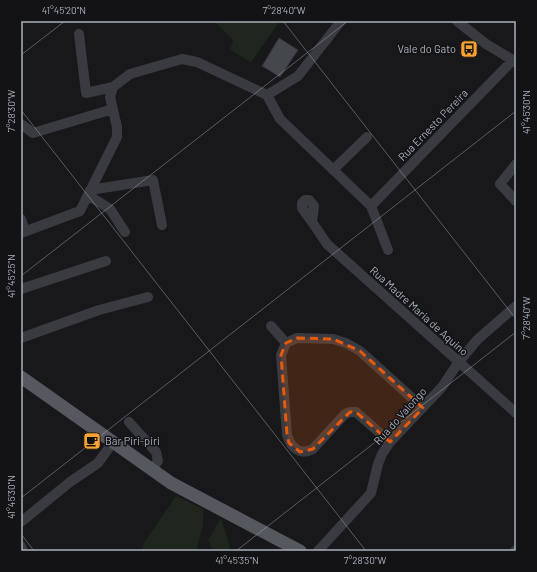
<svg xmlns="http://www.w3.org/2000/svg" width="537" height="572" viewBox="0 0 537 572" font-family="Barlow,sans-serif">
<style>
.green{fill:#1e261e}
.building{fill:#44474b;stroke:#323337}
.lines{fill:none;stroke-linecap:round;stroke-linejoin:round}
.minor{stroke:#393b40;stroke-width:10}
.major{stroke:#55585f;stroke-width:13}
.marked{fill:#e8590c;fill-opacity:0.2;stroke:#e8590c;stroke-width:3;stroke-dasharray:8 5;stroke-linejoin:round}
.ticks{fill:none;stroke:#aab1bb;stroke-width:1;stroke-opacity:0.45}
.labels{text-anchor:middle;stroke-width:3;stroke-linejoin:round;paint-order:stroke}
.poi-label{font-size:11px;fill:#aab1bb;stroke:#131316;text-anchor:end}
.street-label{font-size:11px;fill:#aab1bb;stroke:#131316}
.neatline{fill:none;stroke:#aab1bb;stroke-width:1.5}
.ticks-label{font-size:10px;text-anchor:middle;fill:#aab1bb}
</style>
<rect width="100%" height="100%" fill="#18181b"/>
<!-- green -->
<path class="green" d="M214,21H280L251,62L230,50L233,40Z
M176,496L203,509V524L197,549L194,551H142L144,543Z
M221,518L231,551H213L208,540Z"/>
<!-- building -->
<path class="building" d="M279,38L298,50L280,77L262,66Z"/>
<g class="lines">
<!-- minor -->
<path class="minor" d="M457,21L486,44L516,62
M79,34L86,93L113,87
M267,95L280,119L371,206L388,250
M267,95L298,76L341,21
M21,124L33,133L113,109
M516,164L500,184L516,201
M333,170L367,137
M90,190L153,180L162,225
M88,195L110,209L125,232
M305,200H309L314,206L312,222L302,208V203Z
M371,206L512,61
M21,219L25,231
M312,222L327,244L516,413
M21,233L80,211L117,137V127L110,97L113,87L130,74L182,59L197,62L267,95
M21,289L106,261
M271,326L286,343
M21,338L99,310L148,297
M286,343L281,355L287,435C291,448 300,456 313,449L345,414L350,412H356L390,442
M286,343L297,338L333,339L346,343L360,351L423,408
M129,422L156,452L158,461L152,469
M21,522L70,482L98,463L113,442
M21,546L23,551
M318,551L371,493L378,464L382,454L390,442L442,387L458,363L477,340L516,306
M515,551L516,550"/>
<!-- major -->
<path class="major" d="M21,377L171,483L300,551"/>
</g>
<!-- marked area -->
<path class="marked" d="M297,338L333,339L360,351L423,408L390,442L356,412H350L313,449L300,452L289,443L287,435L281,355L286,343Z"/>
<!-- ticks -->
<path class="ticks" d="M283,21L516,319M21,55L65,21M21,110L366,551M21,276L348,21M21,498L516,111M21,534L34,551M236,551L516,332"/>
<!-- icons -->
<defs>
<symbol id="bus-square" viewBox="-11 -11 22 22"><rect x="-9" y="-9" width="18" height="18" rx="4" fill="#f8a233" stroke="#131316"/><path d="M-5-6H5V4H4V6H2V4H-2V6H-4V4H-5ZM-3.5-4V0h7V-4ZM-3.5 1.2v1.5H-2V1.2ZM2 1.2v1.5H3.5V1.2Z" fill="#111"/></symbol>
<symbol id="cafe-square" viewBox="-11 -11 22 22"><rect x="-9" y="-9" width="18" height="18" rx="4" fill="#f8a233" stroke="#131316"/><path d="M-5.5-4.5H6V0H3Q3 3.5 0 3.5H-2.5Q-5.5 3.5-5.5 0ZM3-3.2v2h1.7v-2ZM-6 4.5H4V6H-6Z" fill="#111"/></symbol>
</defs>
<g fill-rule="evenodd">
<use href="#bus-square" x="459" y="39" width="20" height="20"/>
<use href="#cafe-square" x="82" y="431" width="20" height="20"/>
</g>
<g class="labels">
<!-- poi labels -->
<g class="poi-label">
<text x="456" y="53">Vale do Gato</text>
<text x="105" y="445" text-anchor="start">Bar Piri-piri</text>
</g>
<!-- street labels -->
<g class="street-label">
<text transform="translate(433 125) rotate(-46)" y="4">Rua Ernesto Pereira</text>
<text transform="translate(419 311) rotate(42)" y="4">Rua Madre Maria de Aquino</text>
<text transform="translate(400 416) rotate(-48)" y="4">Rua do Valongo</text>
</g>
</g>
<!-- border -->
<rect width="537" height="572" fill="none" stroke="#131316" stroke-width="44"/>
<rect x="22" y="22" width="493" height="528" class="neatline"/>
<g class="ticks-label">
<text x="64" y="14">41°45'20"N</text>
<text x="284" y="14">7°28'40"W</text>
<text transform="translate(11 111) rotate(-90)" y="4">7°28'30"W</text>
<text transform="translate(526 112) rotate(-90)" y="4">41°45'30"N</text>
<text transform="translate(11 276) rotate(-90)" y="4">41°45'25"N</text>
<text transform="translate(526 318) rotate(-90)" y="4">7°28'40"W</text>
<text transform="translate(11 497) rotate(-90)" y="4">41°45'30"N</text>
<text x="237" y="564">41°45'35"N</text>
<text x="365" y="564">7°28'30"W</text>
</g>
</svg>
